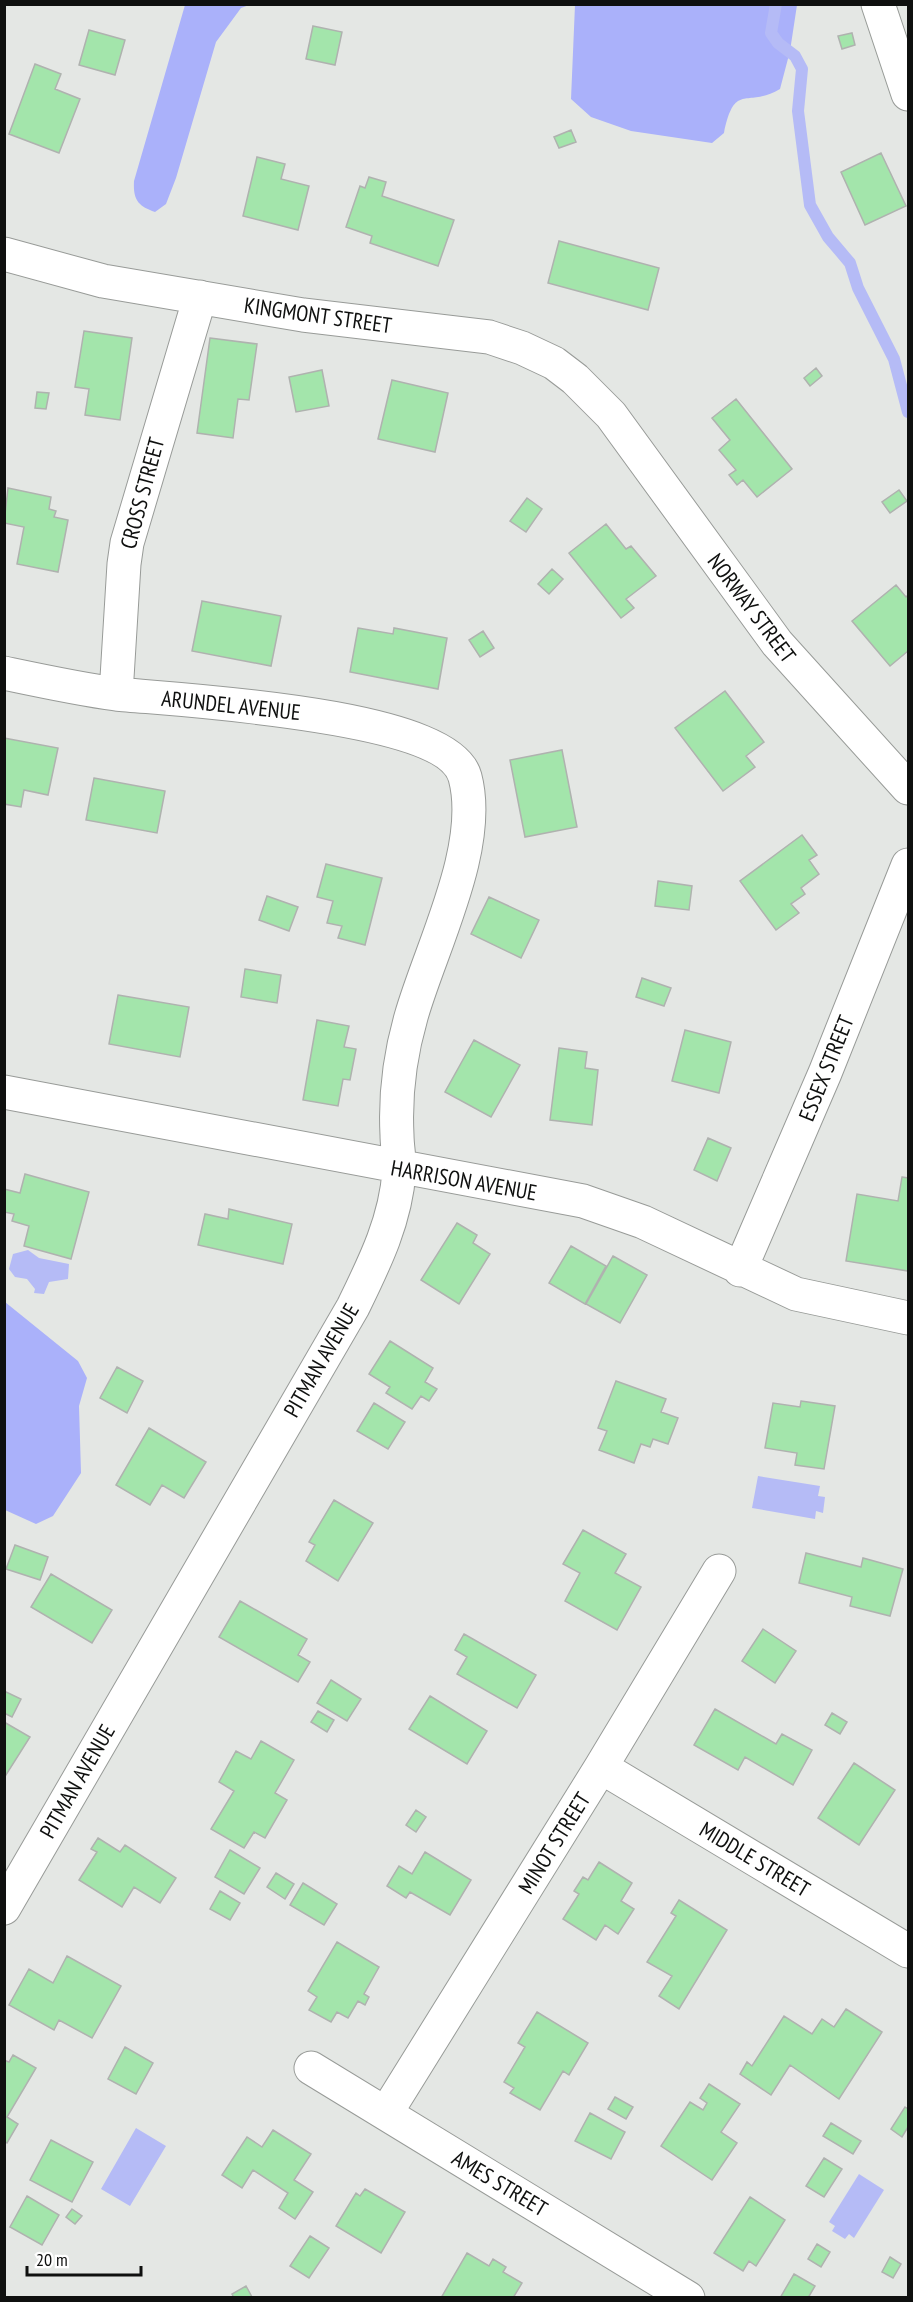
<svg xmlns="http://www.w3.org/2000/svg" width="913" height="2302" viewBox="0 0 913 2302" font-family="'PT Sans Narrow',sans-serif">
<style>
.forest{fill:#aab1fa}
.water{fill:#b5bbf6}
.lines{fill:none;stroke-linecap:round;stroke-linejoin:round}
.stream{stroke:#b5bbf6;stroke-width:12}
.building{fill:#a3e5ab;stroke:#afb2af;stroke-width:1.5}
.minor-casing{stroke:#989b98;stroke-width:35}
.minor{stroke:#fff;stroke-width:33}
.labels{text-anchor:middle;stroke-width:4.5;stroke-linejoin:round;paint-order:stroke}
.street-label{font-size:22px;fill:#0f100f;stroke:#fff}
</style>
<rect width="100%" height="100%" fill="#e4e7e4"/>
<!-- forest -->
<path class="forest" d="M185,5H249L241,8L216,42L176,178L166,204L155,212C138,206 133,200 134,181Z
M575,5L797,4V5L790,51L780,89C746,109 735,81 724,133L712,143L631,131L591,117L571,99Z
M5,1302L78,1361L87,1378L79,1406L81,1473L53,1516L36,1524L5,1510Z"/>
<!-- water -->
<path class="water" d="M28,1250L39,1258L69,1264L68,1279L49,1282L44,1294L34,1293L35,1289L27,1279L15,1277L9,1269L13,1254Z
M758,1476L820,1486L818,1496L825,1497L823,1513L816,1511L815,1519L752,1508Z
M136,2128L166,2146L130,2206L101,2189Z
M859,2174L884,2190L854,2238L849,2234L845,2239L832,2231L835,2226L829,2222Z"/>
<g class="lines">
<!-- stream -->
<path class="stream" d="M776,4L771,33L778,43L795,56L802,69L798,111L810,205L828,237L850,263L858,288L894,359L908,412"/>
</g>
<!-- building -->
<path class="building" d="M313,26L342,32L335,65L306,59Z
M89,30L125,40L115,75L79,65Z
M852,33L855,45L842,49L838,36Z
M35,64L61,74L55,89L80,99L59,153L9,134Z
M571,130L576,142L559,148L554,137Z
M881,153L906,206L865,225L841,172Z
M257,157L285,164L281,179L309,186L298,230L243,216Z
M369,177L386,182L382,196L454,220L438,266L370,243L372,236L346,227L360,186L365,188Z
M559,241L659,268L648,310L548,283Z
M84,331L132,338L120,420L85,415L89,389L75,387Z
M210,338L257,344L249,400L238,399L233,438L197,433Z
M816,368L822,376L810,386L804,378Z
M322,370L329,406L296,412L289,377Z
M392,380L448,393L435,452L378,439Z
M37,392L49,393L46,409L35,408Z
M736,399L792,469L757,497L743,480L737,485L729,475L736,470L719,450L730,440L712,418Z
M8,488L51,497L49,509L56,511L54,517L68,520L58,572L17,564L24,527L4,523Z
M899,490L907,501L890,513L882,502Z
M527,498L542,509L526,532L510,521Z
M606,524L626,549L631,546L656,576L626,599L634,608L621,618L569,553Z
M552,569L563,579L549,594L538,584Z
M896,585L906,597L908,595V651L890,666L852,621Z
M202,601L281,616L271,666L192,651Z
M358,628L393,634L394,628L447,638L438,689L350,672Z
M483,631L494,648L480,657L469,640Z
M725,691L764,742L746,756L755,767L723,791L675,728Z
M4,738L58,748L48,795L24,790L21,807L4,804Z
M562,750L577,827L525,837L510,760Z
M94,778L165,791L157,833L86,820Z
M802,835L817,855L809,860L819,874L801,888L805,894L791,904L799,913L776,930L740,881Z
M326,864L382,878L365,945L338,938L342,926L327,923L333,901L317,897Z
M658,881L692,886L689,910L655,906Z
M267,896L298,907L289,931L259,920Z
M489,897L539,920L521,958L471,934Z
M245,969L281,975L277,1003L241,997Z
M642,978L671,988L664,1006L636,997Z
M118,995L189,1007L180,1057L109,1044Z
M317,1020L349,1026L344,1047L356,1049L350,1080L343,1079L338,1106L303,1100Z
M685,1030L731,1042L719,1093L672,1081Z
M474,1040L520,1065L491,1117L445,1092Z
M559,1048L587,1052L585,1068L598,1070L592,1125L550,1120Z
M708,1138L731,1148L717,1181L694,1170Z
M25,1174L89,1192L71,1259L24,1246L29,1226L12,1221L14,1214L4,1212V1189L20,1193Z
M902,1177L908,1178V1271L846,1261L857,1194L898,1201Z
M229,1209L292,1224L283,1264L198,1245L205,1214L228,1219Z
M457,1223L477,1235L473,1243L490,1254L459,1304L421,1280Z
M571,1246L606,1266L585,1304L549,1283Z
M613,1256L647,1275L620,1323L586,1304Z
M390,1341L433,1368L425,1382L437,1389L429,1401L421,1396L412,1409L386,1393L390,1387L369,1374Z
M117,1367L143,1381L127,1413L100,1398Z
M616,1381L666,1399L661,1412L678,1418L668,1444L653,1439L650,1447L641,1444L634,1463L599,1450L607,1431L598,1428Z
M801,1401L835,1406L824,1469L795,1465L797,1453L765,1448L773,1403L800,1407Z
M374,1403L405,1422L388,1449L357,1431Z
M149,1428L206,1462L184,1498L162,1485L150,1505L116,1485Z
M334,1500L373,1523L338,1581L306,1561L315,1545L309,1542Z
M583,1530L626,1554L615,1573L641,1587L617,1630L565,1601L580,1573L563,1564Z
M15,1545L48,1557L40,1580L6,1569Z
M806,1553L861,1567L863,1558L903,1569L890,1616L850,1606L852,1597L799,1583Z
M51,1574L112,1610L92,1643L31,1607Z
M240,1601L307,1639L298,1655L310,1662L298,1682L219,1637Z
M763,1629L796,1651L775,1683L742,1661Z
M464,1634L536,1675L517,1708L457,1674L467,1657L455,1650Z
M331,1680L361,1699L347,1721L317,1703Z
M4,1691L21,1699L12,1717L4,1713Z
M430,1696L487,1731L467,1764L409,1729Z
M715,1709L776,1744L782,1734L812,1750L793,1785L745,1757L738,1770L694,1745Z
M318,1711L334,1720L327,1732L311,1722Z
M832,1713L847,1722L840,1734L825,1725Z
M4,1722L30,1737L4,1778Z
M261,1741L294,1760L275,1793L287,1800L265,1838L254,1832L244,1848L211,1829L234,1791L219,1782L236,1751L251,1759Z
M854,1763L895,1790L859,1845L818,1818Z
M416,1810L426,1817L416,1832L406,1825Z
M98,1838L120,1852L125,1845L176,1878L160,1903L134,1887L122,1907L79,1880L97,1852L91,1849Z
M230,1850L260,1868L244,1894L215,1877Z
M425,1852L471,1880L450,1915L410,1892L406,1898L387,1886L399,1866L412,1874Z
M599,1862L632,1883L621,1901L634,1909L618,1934L605,1925L596,1940L563,1919L579,1894L574,1891L583,1877L588,1880Z
M276,1873L294,1884L285,1899L267,1887Z
M303,1883L337,1904L324,1925L290,1905Z
M220,1891L240,1903L230,1920L210,1909Z
M679,1900L727,1930L679,2009L659,1996L672,1976L647,1962L676,1916L671,1913Z
M337,1942L379,1967L364,1994L369,1997L365,2005L358,2001L348,2018L337,2012L331,2022L309,2010L317,1997L308,1991Z
M67,1956L121,1986L92,2038L59,2020L54,2030L9,2005L29,1969L53,1983Z
M846,2009L882,2032L839,2099L790,2065L771,2095L740,2074L747,2062L752,2066L784,2016L812,2034L822,2019L834,2027Z
M537,2012L588,2043L569,2075L563,2071L540,2110L510,2093L514,2088L504,2082L525,2047L518,2043Z
M125,2047L153,2063L136,2094L108,2079Z
M13,2055L36,2068L7,2117L18,2124L7,2143L4,2141V2060L9,2062Z
M709,2084L740,2104L721,2132L737,2143L712,2180L661,2146L690,2102L703,2110L707,2103L700,2098Z
M615,2097L633,2107L626,2119L608,2109Z
M905,2107L908,2109V2127L902,2137L891,2129Z
M590,2113L625,2132L611,2159L575,2141Z
M831,2123L861,2141L853,2154L823,2136Z
M273,2130L311,2154L294,2180L313,2192L295,2219L279,2208L288,2193L253,2170L242,2188L222,2175L247,2137L262,2147Z
M51,2140L93,2162L72,2202L30,2180Z
M824,2158L842,2169L824,2197L806,2186Z
M365,2189L405,2212L381,2253L336,2226L356,2193L360,2196Z
M27,2196L59,2215L42,2245L10,2227Z
M750,2197L785,2220L756,2266L749,2261L743,2271L714,2253Z
M72,2209L82,2216L75,2224L66,2217Z
M310,2236L329,2248L309,2278L290,2266Z
M817,2244L830,2252L821,2267L808,2259Z
M467,2253L489,2266L493,2259L506,2267L503,2272L522,2283L513,2298H441Z
M890,2257L901,2264L893,2278L882,2272Z
M794,2274L815,2286L808,2298H780Z
M246,2286L252,2297L234,2298L232,2294Z"/>
<g class="lines">
<defs>
<path id="minor" d="M878,4L908,94
M4,254L103,281L303,315L489,337L522,348L554,363L575,379L611,415L777,643L908,788
M4,673C42,681 79,689 116,694C175,700 448,713 465,777C484,848 430,949 411,1017C400,1055 395,1096 397,1135C397,1147 400,1159 399,1171C396,1220 374,1264 353,1307L4,1908
M116,694L124,564L127,543L200,297
M4,1092L583,1201L643,1222L796,1294L908,1318
M740,1270L825,1073L908,865
M601,1767L908,1951
M311,2068L688,2298
M386,2113L601,1767L719,1571"/>
</defs>
<!-- minor casing -->
<use href="#minor" class="minor-casing"/>
<!-- minor -->
<use href="#minor" class="minor"/>
</g>
<g class="labels">
<!-- street labels -->
<g class="street-label">
<text transform="translate(318 315) rotate(8)" y="8">KINGMONT STREET</text>
<text transform="translate(142 493) rotate(-75)" y="8">CROSS STREET</text>
<text transform="translate(752 608) rotate(53)" y="8">NORWAY STREET</text>
<text transform="translate(231 705) rotate(6)" y="8">ARUNDEL AVENUE</text>
<text transform="translate(826 1068) rotate(-68)" y="8">ESSEX STREET</text>
<text transform="translate(464 1180) rotate(10)" y="8">HARRISON AVENUE</text>
<text transform="translate(321 1360) rotate(-60)" y="8">PITMAN AVENUE</text>
<text transform="translate(77 1781) rotate(-60)" y="8">PITMAN AVENUE</text>
<text transform="translate(554 1843) rotate(-58)" y="8">MINOT STREET</text>
<text transform="translate(755 1859) rotate(31)" y="8">MIDDLE STREET</text>
<text transform="translate(500 2183) rotate(31)" y="8">AMES STREET</text>
</g>
</g>
<!-- border -->
<rect width="913" height="2302" fill="none" stroke="#0f100f" stroke-width="12"/>
<!-- scale -->
<path d="M27 2266v9h114v-9" fill="none" stroke="#0f100f" stroke-width="3"/>
<text x="36" y="2266" font-size="18" fill="#0f100f" stroke="#ffffff" stroke-width="4.5" paint-order="stroke">20 m</text>
</svg>
